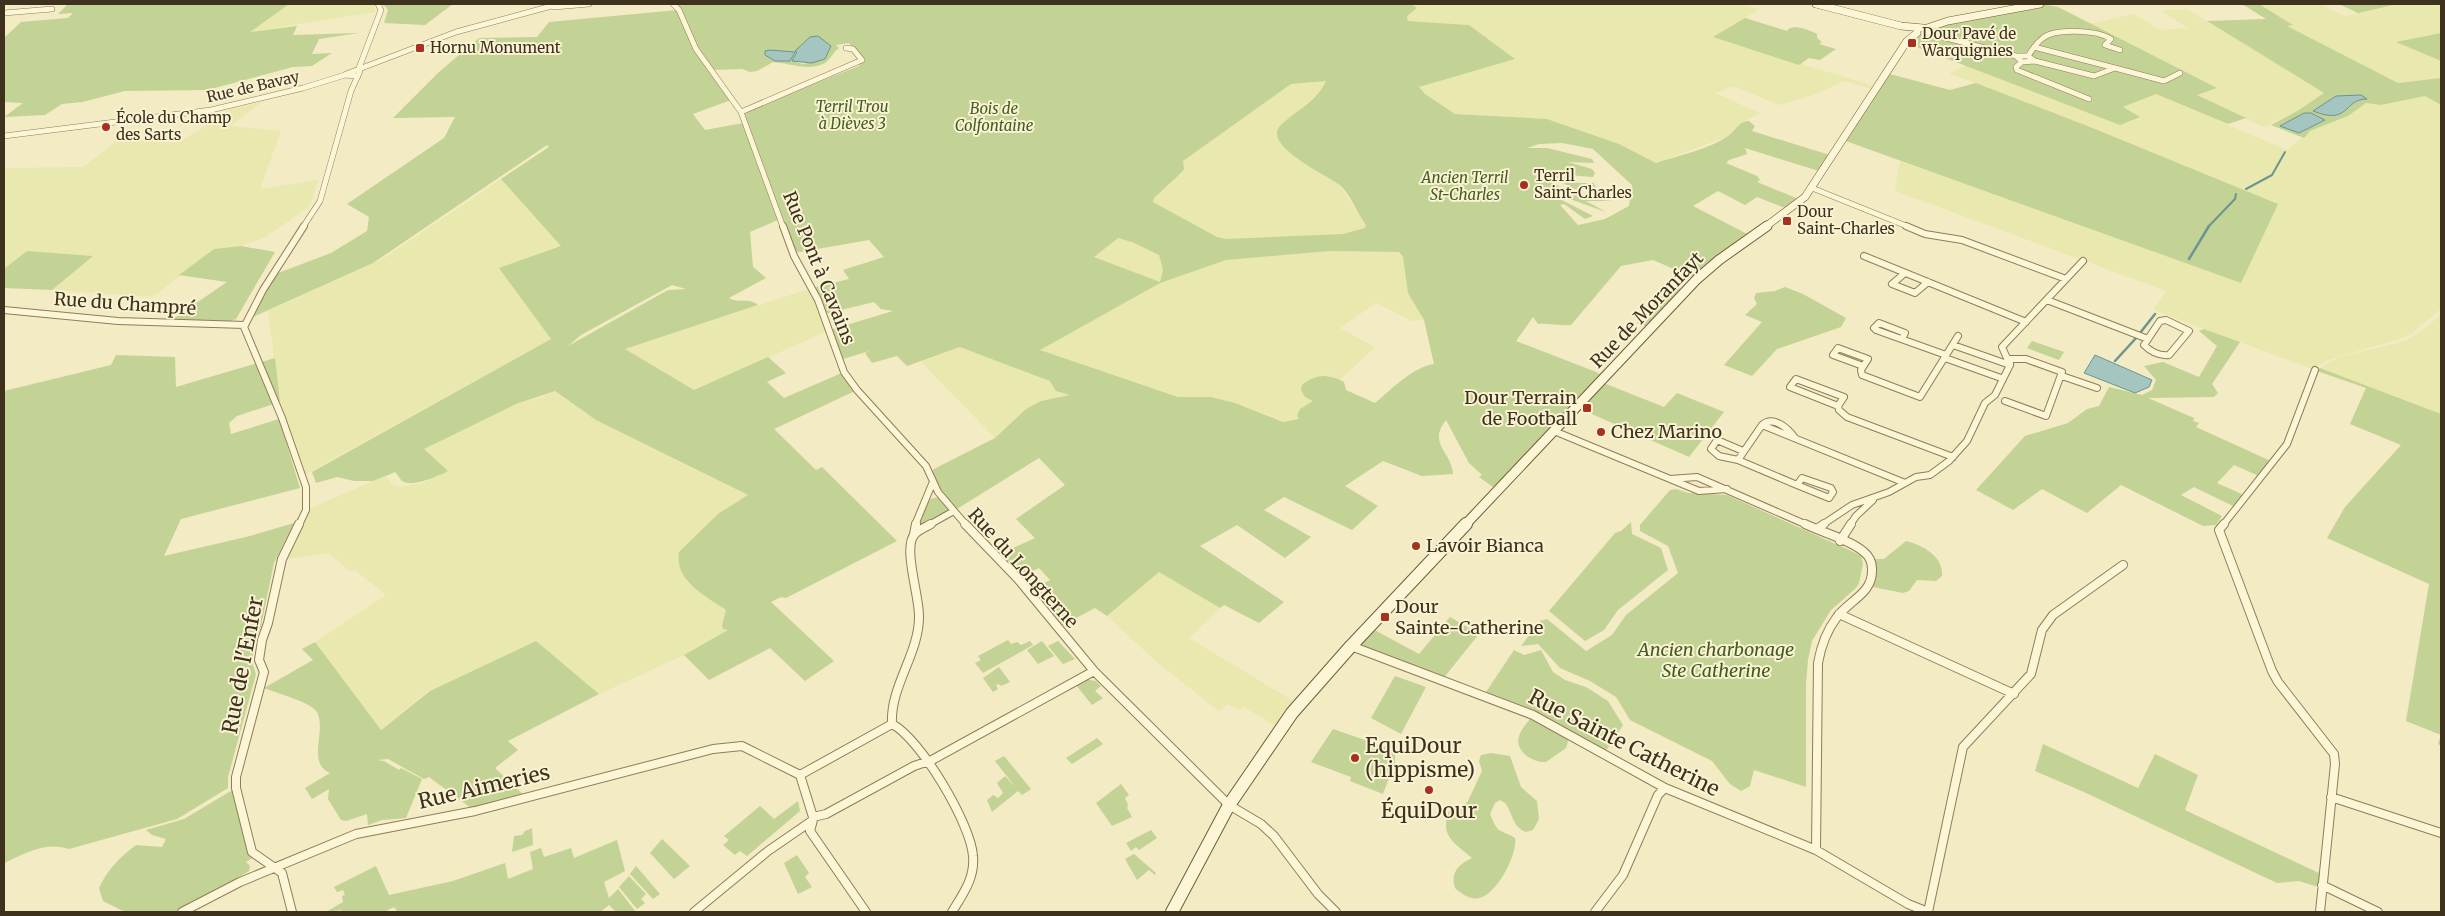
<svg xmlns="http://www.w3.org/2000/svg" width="2445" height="916" viewBox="0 0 2445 916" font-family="Merriweather,serif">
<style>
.farmland{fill:#e9e8af}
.green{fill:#c3d295;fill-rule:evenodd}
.water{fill:#a5c5c0;stroke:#6b9590}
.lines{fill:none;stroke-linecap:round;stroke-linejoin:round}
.stream-far1{stroke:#6b9590;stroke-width:2}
.stream{stroke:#6b9590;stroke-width:2.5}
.street-far2-casing{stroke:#8f7d57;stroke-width:6}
.street-far1-casing{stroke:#8f7d57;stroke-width:8}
.street-casing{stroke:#8f7d57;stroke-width:10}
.secondary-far2-casing{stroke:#715d3a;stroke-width:8}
.secondary-far1-casing{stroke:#715d3a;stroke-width:11}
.secondary-casing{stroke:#715d3a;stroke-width:14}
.street-far2{stroke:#fcf6d7;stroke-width:5}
.street-far1{stroke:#fcf6d7;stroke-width:6}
.street{stroke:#fcf6d7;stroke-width:8}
.secondary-far2{stroke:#fcf6d7;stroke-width:7}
.secondary-far1{stroke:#fcf6d7;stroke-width:9}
.secondary{stroke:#fcf6d7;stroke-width:12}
.poi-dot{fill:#a53221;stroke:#f9f3d3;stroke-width:2}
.labels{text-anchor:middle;stroke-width:4;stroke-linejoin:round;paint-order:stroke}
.far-poi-label{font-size:15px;fill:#3e311d;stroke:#f9f3d3;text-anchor:start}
.far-street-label{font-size:15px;fill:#3e311d;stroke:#f9f3d3}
.far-park-label{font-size:15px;font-style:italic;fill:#455c21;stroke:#f9f3d3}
.street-label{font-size:18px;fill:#3e311d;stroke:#f9f3d3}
.poi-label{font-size:18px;fill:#3e311d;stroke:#f9f3d3;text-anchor:start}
.park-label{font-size:18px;font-style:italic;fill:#455c21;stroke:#f9f3d3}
.near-street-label{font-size:21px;fill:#3e311d;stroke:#f9f3d3}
.near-poi-label{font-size:21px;fill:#3e311d;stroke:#f9f3d3;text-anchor:start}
</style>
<rect width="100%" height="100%" fill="#f3ebc3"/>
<!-- farmland -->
<path class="farmland" d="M289,4H374L375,12L249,32Z
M1411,4H1740L1760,9L1714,37L1877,87L1875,90L1845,81L1805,98L1779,105L1733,86L1715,93L1760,113L1740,123L1729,136L1656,163L1619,144L1547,119L1455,114L1425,94L1419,87L1515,59L1469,25L1408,21L1407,16L1417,8Z
M2259,4H2321L2345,16L2398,4H2433L2441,7V33L2397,42L2441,61V78L2398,83L2286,26L2292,24Z
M2187,9L2325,93L2299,110L2264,127L2196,95L2217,88L2090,24L2134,14L2160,30L2188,28L2161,11Z
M1966,65L2078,108H2122L2156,94L2287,150L2310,131L2348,116L2366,103L2381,105L2425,96L2441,105V309L2411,334L2397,340L2327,360L2314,368L2315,370L2153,310L2166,291L1898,192L1895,188L1900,161L2241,283L1988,87L1949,74Z
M1326,81L1317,97L1280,127L1292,155L1340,186L1366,225L1365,229L1343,234L1226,239L1217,237L1153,202L1154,198L1182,172L1183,161L1291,84Z
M262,102L230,126L281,131L260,189L318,180L310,206L264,238L241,246L214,249L153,297L52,290L92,256L27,251L4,269V168L83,167L119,139L183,140L231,109Z
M501,179L562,246L551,339L302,476L282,418L268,311L384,258Z
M1118,238L1132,242L1159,255L1163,270L1160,282L1226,260L1330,251L1399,252L1403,257L1408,293L1424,320L1412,321L1376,303L1340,328L1375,347L1340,380L1328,375L1315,377L1302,385L1301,390L1305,397L1313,401L1299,419L1283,422L1235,403L1211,397H1178L1039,350L1159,283L1093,257Z
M812,288L830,330L694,390L625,349Z
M2441,315V414L2320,368L2340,357L2405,341L2416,335Z
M960,347L1022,368L1050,381L1073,395L1041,401L1026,409L995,438L921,362Z
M554,391L596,420L749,496L718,514L678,558L687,582L726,610L722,625L729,630L684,655L599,694L536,641L427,692L377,732L312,644L386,595L355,570L351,572L329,553L287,559L306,510L385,476L393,485L400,487L423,483L439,475L415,453L507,407L542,397Z
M1159,572L1220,608L1189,638L1298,704L1280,729L1244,707L1240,711L1228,704L1219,711L1159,664L1107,616Z"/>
<!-- green -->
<path class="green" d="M68,4H289L250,32L297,26L293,35L359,33L319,39L312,54L332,53L312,66L293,67L207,90L125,91L82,102L62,104L45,115L4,117L23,103L4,102V38L21,22L68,18L73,13L58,14Z
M383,4H453L425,25L384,23L388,10Z
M674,4H1411L1417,8L1407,16L1408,21L1469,25L1515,59L1419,87L1425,94L1455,114L1547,119L1619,144L1656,163C1677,156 1710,149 1728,136C1736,131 1738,121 1749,121L1755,126L1752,131L1833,156L1822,172L1745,148L1747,154L1729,160L1726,163L1757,176L1760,180L1757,182L1801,200L1790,210L1757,197L1745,205L1718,191L1693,206L1753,237L1697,279L1653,260L1621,266L1571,325C1559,326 1549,323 1538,324L1533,317L1516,341L1596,372L1605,377L1601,382L1664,407L1677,393L1724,412L1689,457L1576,407L1497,490L1479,477L1482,475L1469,463L1446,420C1427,444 1452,452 1453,474L1422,476L1383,461L1345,486L1378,506L1352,530L1284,497L1264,510L1311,537L1285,558L1237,525L1200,546L1284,602L1259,623L1224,605L1220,608L1159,572L1107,616L1095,608L1061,626L1030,590L1050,580L1039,568L1017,579L996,556L1035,538L1016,519L1065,485L1039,458L952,512L949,509L947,515L927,526H919L916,522L925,500L939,497L929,474L934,469L995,438L1026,409L1041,401L1070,395L1056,391L1050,381L960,347L907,366L897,356L872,363L865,353L869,351L840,360L830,330L893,311L881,309L874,302L824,314L812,288L849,279L843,270L884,257L869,240L800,252L794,251L743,112L859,66L862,61L849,43L836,45L839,48C833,52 831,59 825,63C809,72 789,63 773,62L757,71L750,72L742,69L713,70L698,49ZM818,37L831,46L825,59L803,64L792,61L798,51ZM1326,81C1316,103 1296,110 1280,126C1262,146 1330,177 1341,186C1351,196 1357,213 1366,225L1365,228L1343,234L1226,239L1217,237L1153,202L1154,198L1182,172L1184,169L1183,161L1291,84ZM1562,143L1593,149L1632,185L1629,206L1605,219L1578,225L1560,205L1564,204L1585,219L1593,216L1556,197L1546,187L1559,195L1606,212L1586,201H1613C1587,198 1567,198 1549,177L1543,179L1536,174L1537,168L1574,189L1596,188L1594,183H1578L1556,174L1593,177L1595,173L1592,169L1568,162L1594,163L1592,159L1547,148H1527L1539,144ZM1118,238L1132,242L1159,255L1163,270L1160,282L1094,257ZM1330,251L1399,252L1403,257L1408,293L1424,320L1434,364C1413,367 1392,389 1375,403L1346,390L1344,382C1329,374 1316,373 1302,385L1301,390L1305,397L1313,401L1300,409L1297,415L1299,419L1283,422L1235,403L1211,397H1178L1040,350L1160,283L1226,260Z
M2040,4L2058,7L2217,88L2197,95L2246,118L2228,124L2156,94L2123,107L2140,117L2120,125L1906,43L1915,34L1933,36L1928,29Z
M2242,4H2259L2293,25L2287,26L2398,83L2441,78V105L2425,96L2381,105L2366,103L2348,116L2310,131L2304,138L2271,125L2299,110L2324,93L2207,21L2266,19Z
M2339,4H2398L2358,13Z
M678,10L688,37L731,100L693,114L705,130L743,123L780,219L750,232L753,267L766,278L729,298C738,304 749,297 758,305L625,349L694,390L768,357L786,373L767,382L784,398L844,372L857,390L774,429L816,470L822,467L897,541L786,598L781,597L771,602L834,661L805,681L770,648L709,680L684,655L728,630L723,629L722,625L726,610C706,596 674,581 679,552L718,514L748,495L596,420L555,391L516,404L424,449L448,471C438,476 413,488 402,481C400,479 397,474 395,472L373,481H354L337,477L316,483L312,472L551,339L499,268L561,246L501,179L549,147L547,145L373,263L253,317L273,275L331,253L367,231L369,217L347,204L444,138L455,117L393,118L439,72L479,38L537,37L549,22ZM672,285L686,289L668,290L568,346L581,335Z
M1745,18L1787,31C1792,23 1809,30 1817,34V38L1822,42L1819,44L1836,49L1820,60L1809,58L1799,65L1713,37Z
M2441,33V61L2396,42Z
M1886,73L1950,90L1976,83L2090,127L2278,204L2241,283L1843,140Z
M241,246L275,252L236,319L229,322L173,319L227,282L179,275L214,249Z
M27,251L93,256L52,290L4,288V269Z
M1671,286L1687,291L1653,329L1637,323Z
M1785,287L1803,294L1846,318L1841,327L1777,349L1752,376L1724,365L1762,322L1745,315L1757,304L1754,298L1756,293L1775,291Z
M2204,329L2240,342L2212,384L2218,393L2214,397L2148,398L2194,418L2193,421L2199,423L2196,427L2273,462L2261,477L2234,465L2217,483L2246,496L2237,508L2194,487L2181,495L2222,516L2216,525L2203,526L2121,485L2087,513L2042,489L2013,510L1976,490L2025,436L2068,423L2087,409L2099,406L2109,387L2142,395L2152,390L2156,380L2144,366L2163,362L2199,377L2217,346L2199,331Z
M2032,341L2064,352L2059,360L2027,348Z
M116,355L175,357L176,387L275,358L280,402L237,416L229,423L231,434L279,419L300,488L181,519L164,556L250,536L294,523L274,563L261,626L254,643L252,662L256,674L228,777V788L177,819L69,849C45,841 26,853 4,863V391L111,365Z
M2320,368L2441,414V746L2438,744L2441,735L2406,721L2429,584L2327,538L2345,507L2401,445L2350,424L2366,388L2317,371Z
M1676,489L1688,493L1727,495L1858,554L1861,556L1863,564L1859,583L1856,588L1831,610L1812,641L1808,660L1806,684V787L1754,770L1750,786L1741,791L1730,784L1712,761L1630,720L1616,697L1590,681L1560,668L1538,644L1521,646L1540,621L1547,619L1586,651L1612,635L1626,615L1678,573L1668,546L1640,531V525L1670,490Z
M1631,522L1632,534L1661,548L1668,570L1618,610L1604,630L1585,641L1549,611L1615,533L1621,531Z
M1906,541C1923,545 1944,557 1942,576L1936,581L1917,580L1909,591L1903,593L1868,586L1871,559H1884Z
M1450,617L1479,634L1442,680L1351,646L1369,627L1419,654Z
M1008,640L1011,644L1017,642L1021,645L1030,641L1033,645L983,673L975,663L981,660L978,656Z
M536,641L599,694L508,741L518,750L495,768L527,798L475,811L429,777L424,779L388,759L377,760L384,761L399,770L401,768L422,779L406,818L382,820L368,825L367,814L346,821L341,820L328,799L329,789L312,799L305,788L330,773C306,762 327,731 317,712C311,702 276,693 264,688L313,660L302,649L315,642L381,730L430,691Z
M1042,641L1054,656L1038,664L1027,650Z
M1058,641L1075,659L1063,664L1048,646Z
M1514,650L1524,655L1541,650L1553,672L1565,680L1586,687L1608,701L1623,725L1604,754L1570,735L1566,748L1546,762C1533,763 1514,751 1519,736C1521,729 1528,722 1532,716L1482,698Z
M999,667L1010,682L1001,686L999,684L996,685L998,689L993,692L983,678Z
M1395,676L1426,687L1401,734L1371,718Z
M1085,679L1096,681L1101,686L1095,691L1103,698L1092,705L1076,685Z
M1333,729L1391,749L1395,754V762L1383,794L1350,781L1351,777L1311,762Z
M1097,738L1103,744L1072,764L1066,758Z
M2043,744L2138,788L2155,754L2198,775L2185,810L2323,875L2322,885L2315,886L2299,881L2277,883L2084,792L2035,771Z
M1491,753L1510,756L1521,787L1537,801L1539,819L1533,830L1526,832C1512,827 1513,813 1505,803L1500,800L1495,803L1490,814C1499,836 1499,828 1515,838C1518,853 1497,895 1479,898C1471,900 1461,894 1455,888C1450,872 1459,864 1472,858C1452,841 1438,835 1451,806H1463L1468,801L1482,771L1479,761L1481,755Z
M1004,756L1031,789L1022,795L1018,791L992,812L987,800L993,795L998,798L1003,793L997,783L1005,776L1016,788L995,761Z
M1121,784L1129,795L1125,798L1128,805L1127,808L1132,817L1112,826L1096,803Z
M236,788L240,811L257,855L246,862L250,866L249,871L182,912L123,911L103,901L99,888C108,869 119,858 136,845L162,847L166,839L152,835L146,830L184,819Z
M798,801L800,811L747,856L740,851L735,855L723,845L729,840L724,836L760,806L774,819Z
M532,828L533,845L512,852L514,836L522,835L525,831Z
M1151,830L1157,838L1139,850L1136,847L1131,851L1126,843Z
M662,839L690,866L674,879L650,853Z
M617,840L625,871L604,882L609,898L618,889L636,912H616L609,905L600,912H398L394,907L384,912H343L341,910L326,912L343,902L342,896L345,895L343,890L337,892L334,887L376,866L389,895L453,881L505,863L508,879L533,869L530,852L541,848L544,857L571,848L574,858Z
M1134,854L1156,873L1155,875L1149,870L1137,880L1125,859Z
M797,855L809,873L805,877L812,887L798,894L784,863Z
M636,866L660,894L653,899L630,874Z
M629,876L646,894L641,899L645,903L637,909L619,887Z"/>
<!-- water -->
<path class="water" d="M818,36L831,46L825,59L812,63L792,61L797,52L795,51L810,37Z
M770,50L795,52L790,61H775L765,55V51Z
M2361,95L2367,99C2343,99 2350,126 2313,111L2336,96Z
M2304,113H2311L2325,120L2299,133L2280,126Z
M2095,355L2152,380L2149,387L2135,393L2084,373Z"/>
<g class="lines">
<!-- stream-far1 -->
<path class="stream-far1" d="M2246,189L2272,175L2285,152
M2208,227L2235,199L2236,194"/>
<!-- stream -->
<path class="stream" d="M2189,259L2209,226
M2140,333L2155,314
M2115,361L2137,337"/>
<defs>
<path id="street-far2" d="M673,4L679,10L696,49L741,112L783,227
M554,7L589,4
M4,13L52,9
M1927,33L2016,56
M2034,47L2115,68
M2016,56H2028L2035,61L2022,62Z
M2028,56C2032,50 2037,42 2043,38C2056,28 2097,30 2111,39L2105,45L2120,50
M2035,61L2094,76L2115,68L2164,81L2180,73
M2022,62L2016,67L2017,70L2089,99
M359,68L381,10L378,4
M346,74L456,32L559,4
M741,112L862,60L853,49L846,48
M4,136L211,110L303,88L345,75L358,76
M1812,188L1909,227
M303,227L320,201L351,91L360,71"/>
<path id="street-far1" d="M783,226L794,256L818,300L844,372L857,390L926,466L938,492L966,525
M1906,226L1925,234L1962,240L2066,279
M1864,256L2026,322
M1905,273L1892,284L1915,293L1928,282
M2047,300L2148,339
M4,310L118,321L245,325
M2166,320L2189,331L2169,355C2159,356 2151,352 2144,345L2160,321Z
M1902,339L1905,333L1879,323L1874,328L1876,330L1946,355
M1953,345L2010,365
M1945,358L2001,378
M2010,365L2002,347L2083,261
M1863,366L1833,355L1838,348L1868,359L1861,370L1862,375L1920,397L1958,336
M2062,376L2097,388
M1796,379L1844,397L1838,406L1790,387Z
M1838,406L1839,410L1847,417L1953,457
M1762,425C1773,415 1788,428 1795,438
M1554,431L1699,491L1727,489
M1738,460L1719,456L1711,449L1717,440L1743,451
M1802,478L1831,488L1833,492L1829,498L1797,485Z
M1670,479L1697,477L1807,525
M1797,485L1738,460L1762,425L1905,483
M299,525L306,510V487L282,418L244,327L263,290L304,226
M915,525L932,484
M929,525L952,512
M1822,525L1852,505L1889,492L1916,477L1930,475L1949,461L1967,441L1985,403L1995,395L2010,365V359H2026L2062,372L2046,416L2005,401
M1850,525L1856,516L1873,500
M2223,525L2287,444L2315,370"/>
<path id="street" d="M965,524L1018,579L1094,671L1229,805L1261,824L1274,836L1318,894L1336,912
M1805,524C1821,532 1851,540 1864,552C1869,556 1872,562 1872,569C1873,594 1849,600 1837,617C1827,630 1821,646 1818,663L1816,850
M2224,524L2219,530L2272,671L2278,682L2334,754L2335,764L2320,912
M1817,529L1824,524
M914,534L916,524
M1840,541L1851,524
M1839,614L2014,694
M1351,646L1533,715L1665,788L1816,850L1908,904L1928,912L1963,747L2031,674L2042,630L2053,615L2123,565
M892,724C890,686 919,654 919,617C920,598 902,546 915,534C918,530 926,527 931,524
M892,724C920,738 971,824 973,856C975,878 963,894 952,912
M2331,797L2441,833
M813,817L800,775L892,724
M813,820L810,831L866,912
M2322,885L2378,912
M182,912L240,882L356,834L475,811L713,749L742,746L800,775
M292,912L282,873L252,852L236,788V777L264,672L259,660L262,640L268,623L282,559L299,524
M694,912L768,851L813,820V817L826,814L914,766L932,760L1094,671
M1595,912L1623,875L1658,795L1665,788"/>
<path id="secondary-far2" d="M1816,4L1901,26L1923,28
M1924,29L1948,21L2040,4
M1765,227L1805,197L1907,41L1917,33"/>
<path id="secondary-far1" d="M1465,525L1697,279L1719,260L1767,226"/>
<path id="secondary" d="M1172,912L1229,805L1292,713L1351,646L1466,524"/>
</defs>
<!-- street-far2 casing -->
<use href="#street-far2" class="street-far2-casing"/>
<!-- street-far1 casing -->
<use href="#street-far1" class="street-far1-casing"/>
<!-- street casing -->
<use href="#street" class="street-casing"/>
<!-- secondary-far2 casing -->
<use href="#secondary-far2" class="secondary-far2-casing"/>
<!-- secondary-far1 casing -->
<use href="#secondary-far1" class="secondary-far1-casing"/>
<!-- secondary casing -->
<use href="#secondary" class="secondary-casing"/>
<!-- street-far2 -->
<use href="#street-far2" class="street-far2"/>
<!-- street-far1 -->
<use href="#street-far1" class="street-far1"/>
<!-- street -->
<use href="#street" class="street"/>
<!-- secondary-far2 -->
<use href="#secondary-far2" class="secondary-far2"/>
<!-- secondary-far1 -->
<use href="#secondary-far1" class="secondary-far1"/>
<!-- secondary -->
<use href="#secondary" class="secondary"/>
</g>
<!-- markers -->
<g class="poi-dot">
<rect x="1907" y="38" width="10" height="10" rx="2.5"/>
<rect x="415" y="43" width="10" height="10" rx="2.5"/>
<circle cx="106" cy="127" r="5"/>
<circle cx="1524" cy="185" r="5"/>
<rect x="1782" y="216" width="10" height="10" rx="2.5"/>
<rect x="1582" y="403" width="10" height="10" rx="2.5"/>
<circle cx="1601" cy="432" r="5"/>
<circle cx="1416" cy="546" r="5"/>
<rect x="1380" y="612" width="10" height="10" rx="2.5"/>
<circle cx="1355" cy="758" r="5"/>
<circle cx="1429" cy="790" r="5"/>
</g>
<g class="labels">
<!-- far-poi labels -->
<g class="far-poi-label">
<text x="1922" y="39">Dour Pavé de<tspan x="1922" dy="17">Warquignies</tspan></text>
<text x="430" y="53">Hornu Monument</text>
<text x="116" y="123">École du Champ<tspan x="116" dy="17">des Sarts</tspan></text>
<text x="1534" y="181">Terril<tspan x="1534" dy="17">Saint-Charles</tspan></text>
<text x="1797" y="217">Dour<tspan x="1797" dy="17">Saint-Charles</tspan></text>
</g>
<!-- far-street labels -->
<g class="far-street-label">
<text transform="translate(253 87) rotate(-13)" y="5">Rue de Bavay</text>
</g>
<!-- far-park labels -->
<g class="far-park-label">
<text x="852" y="112">Terril Trou<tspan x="852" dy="17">à Dièves 3</tspan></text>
<text x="994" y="114">Bois de<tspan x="994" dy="17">Colfontaine</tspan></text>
<text x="1465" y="183">Ancien Terril<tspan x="1465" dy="17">St-Charles</tspan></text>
</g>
<!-- street labels -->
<g class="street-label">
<text transform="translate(819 268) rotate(68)" y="6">Rue Pont à Cavains</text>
<text transform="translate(125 304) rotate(4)" y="6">Rue du Champré</text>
<text transform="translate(1647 310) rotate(-46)" y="6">Rue de Moranfayt</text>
<text transform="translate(1023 568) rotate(48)" y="6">Rue du Longterne</text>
</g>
<!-- poi labels -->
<g class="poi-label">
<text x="1577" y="404" text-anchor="end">Dour Terrain<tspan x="1577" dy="21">de Football</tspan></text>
<text x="1611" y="438">Chez Marino</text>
<text x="1426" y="552">Lavoir Bianca</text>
<text x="1395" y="613">Dour<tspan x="1395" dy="21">Sainte-Catherine</tspan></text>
</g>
<!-- park labels -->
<g class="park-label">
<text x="1716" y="656">Ancien charbonage<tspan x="1716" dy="21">Ste Catherine</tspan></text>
</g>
<!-- near-street labels -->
<g class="near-street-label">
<text transform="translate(243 665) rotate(-79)" y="7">Rue de l'Enfer</text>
<text transform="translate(1624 743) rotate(27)" y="7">Rue Sainte Catherine</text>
<text transform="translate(484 787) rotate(-13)" y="7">Rue Aimeries</text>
</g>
<!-- near-poi labels -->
<g class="near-poi-label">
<text x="1365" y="753">EquiDour<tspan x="1365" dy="24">(hippisme)</tspan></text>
<text x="1429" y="818" text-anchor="middle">ÉquiDour</text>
</g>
</g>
<!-- border -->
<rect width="2445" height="916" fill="none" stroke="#3e311d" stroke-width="10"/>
</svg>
